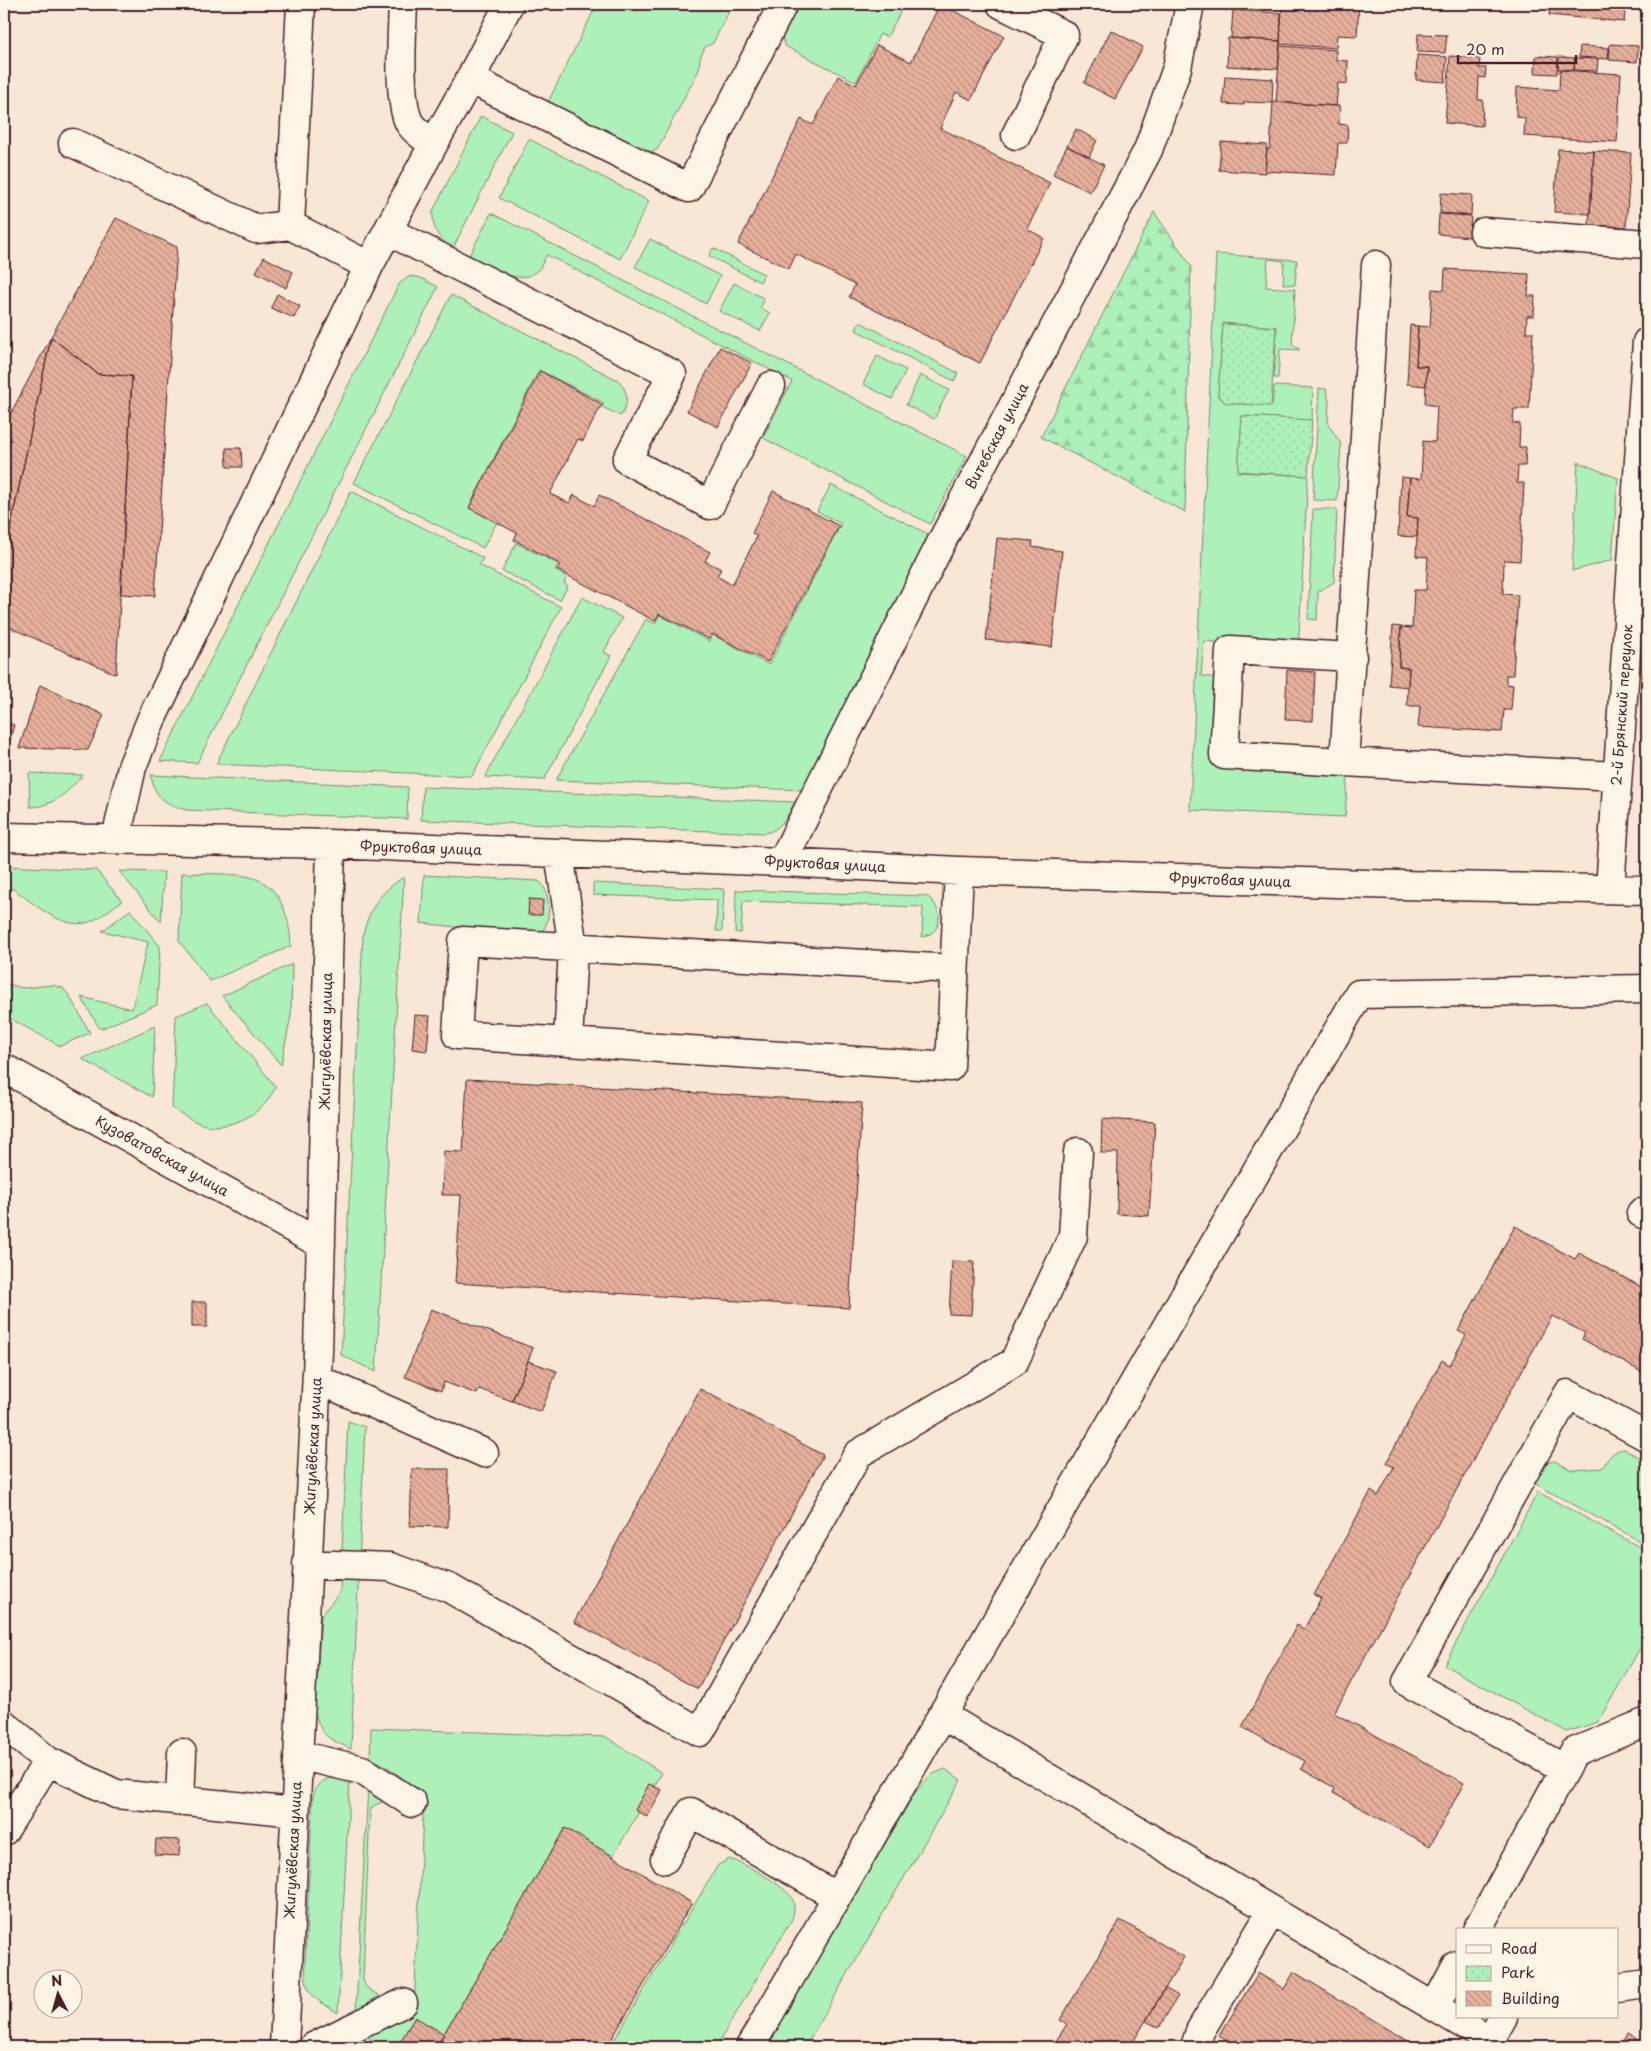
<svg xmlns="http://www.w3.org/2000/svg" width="1651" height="2051" viewBox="0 0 1651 2051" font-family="'Playpen Sans',sans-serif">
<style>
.green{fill:#adf0ba;stroke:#7c8872}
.forest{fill:url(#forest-firs);stroke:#7c8872}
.park{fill:url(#park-dots);stroke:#7c8872}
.building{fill:url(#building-back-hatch);stroke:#4a1f2b}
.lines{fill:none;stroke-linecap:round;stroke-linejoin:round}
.minor-casing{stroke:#4a1f2b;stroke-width:31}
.minor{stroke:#fcf5e5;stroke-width:28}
.labels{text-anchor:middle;stroke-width:5;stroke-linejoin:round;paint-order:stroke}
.street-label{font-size:14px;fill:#4a1f2b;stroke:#fcf5e5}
</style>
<defs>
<pattern id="forest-firs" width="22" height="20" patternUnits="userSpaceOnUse" patternTransform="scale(1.25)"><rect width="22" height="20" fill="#adf0ba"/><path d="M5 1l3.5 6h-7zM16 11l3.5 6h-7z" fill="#96cda0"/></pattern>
<pattern id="park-dots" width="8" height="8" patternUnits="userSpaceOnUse" patternTransform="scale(1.25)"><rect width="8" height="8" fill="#adf0ba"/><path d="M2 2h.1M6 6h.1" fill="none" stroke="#96cda0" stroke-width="1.8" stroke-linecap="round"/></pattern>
<pattern id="building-back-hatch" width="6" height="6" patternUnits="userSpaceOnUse" patternTransform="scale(1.25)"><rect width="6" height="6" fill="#e6b09c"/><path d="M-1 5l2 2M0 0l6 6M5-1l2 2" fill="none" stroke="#bc8f7f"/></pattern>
</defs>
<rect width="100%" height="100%" fill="#f8e7d6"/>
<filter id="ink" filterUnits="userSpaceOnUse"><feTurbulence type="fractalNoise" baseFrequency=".02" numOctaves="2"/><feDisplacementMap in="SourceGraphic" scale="10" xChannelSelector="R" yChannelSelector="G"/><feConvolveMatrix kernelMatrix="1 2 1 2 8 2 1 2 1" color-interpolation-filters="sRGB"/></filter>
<g filter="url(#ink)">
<!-- green -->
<path class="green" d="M597,4H733L713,43L705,47L700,58L699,70L657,150L645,153L547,104Z
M794,4H900V13L887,37L880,34L856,82L785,46L781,34Z
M481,116L512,132L453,248C438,240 432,228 433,211Z
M529,139L649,201L620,259L499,198Z
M491,213L967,456L930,524L763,438L792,381L547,255C544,259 542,265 539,269C520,289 487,266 469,256Z
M650,239L720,276L706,304L635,267Z
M713,248L764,274L760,282L709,256Z
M1216,254L1297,260L1295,285L1283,284L1284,261L1268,259L1266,287L1295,289L1292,344L1300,350L1280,349L1278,378H1274L1277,327L1223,323L1218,396L1226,403L1272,406L1274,386L1313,388L1312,420L1242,416L1238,472L1308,476L1298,651L1204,641L1201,676L1219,678L1214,765L1348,772L1345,817L1190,810Z
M410,276L421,278L438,287L197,763L160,761L399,284Z
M734,283L765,299L760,308L770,313L760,331L719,311Z
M451,295L618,380C629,392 629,402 621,416L602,407L604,403L539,370L469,507L497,522L483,548L354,483Z
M860,322L958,373L954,381L856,330Z
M877,356L906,370L892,399L863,384Z
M920,375L949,390L934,419L906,405Z
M1319,388L1326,389L1329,401L1328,424L1341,444L1337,501L1313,500Z
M1578,462L1618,478L1612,560L1572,571Z
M831,485L930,535L802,790L556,780L646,619L655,624L659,615L709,641L713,635L769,665L841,524L817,511Z
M351,491L483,558L479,565L561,607L472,776L216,764Z
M1313,509H1337L1334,582L1318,592L1317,620L1308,619Z
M516,543L558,564L555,570L567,577L564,583L568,586L560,600L502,571Z
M582,597L622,618L604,652L611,656L544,780L485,777Z
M29,773L83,775C68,791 54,807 30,807Z
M151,775L408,787L407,819L186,810C166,804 154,798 151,775Z
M423,787L795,802C787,816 781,831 764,833L421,820Z
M4,866L96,870L122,901C113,907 105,914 96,919C67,936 34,903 12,888L4,893Z
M119,871L164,872L161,922Z
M182,873C202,874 242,872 259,880C283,891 290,922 291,946L210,981L179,941Z
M424,875L539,881C550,889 552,920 543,930C539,934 532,934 527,935L421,923Z
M404,877L376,1372L341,1355L363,935C369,908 381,891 404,877Z
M593,883L724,889L722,931H716L717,900L593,895Z
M736,890L927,896C943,908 945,932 922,937L923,907L743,901L741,933L735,932Z
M130,910L160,946L157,1005L100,1029L81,997L132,1009L148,942L102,931Z
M292,964L291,1016L281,1065L222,996Z
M4,983L23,988L52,985L63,988L69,995L90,1033L60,1046L4,1015Z
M207,1003L276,1087C273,1091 271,1096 268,1100C254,1119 221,1132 199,1123C189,1119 180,1113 172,1108L176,1016Z
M155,1026L152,1097L82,1059Z
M348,1421L365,1427L351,1749C329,1739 320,1736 315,1711L321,1616L340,1592Z
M1624,1449L1647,1462V1545L1536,1484L1533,1479L1542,1463L1555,1461L1571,1470L1602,1468C1608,1459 1612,1450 1624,1449Z
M1538,1492L1647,1551V1636L1598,1722L1567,1732L1444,1665Z
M371,1728L606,1737L662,1773L613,1856L565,1829L436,2047H383L361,2033L414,2007L424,1794L386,1766L370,1758Z
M945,1769L961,1780L805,2047H766L916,1791L931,1775Z
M337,1777L350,1778L338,2013C309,1995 305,1995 305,1959L313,1795C319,1783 324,1778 337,1777Z
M368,1787L387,1800L373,1806L370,1811L363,1979C365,1989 372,1991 380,1996L356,2009Z
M729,1859C743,1862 787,1886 793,1900C795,1907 794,1913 792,1919L716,2047H610L718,1865Z"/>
<!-- forest -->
<path class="forest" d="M1154,212L1191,266L1185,512L1041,437Z"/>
<!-- park -->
<path class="park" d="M1223,324L1276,327L1271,406L1226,403L1218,395Z
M1242,416L1312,420L1308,476L1238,471Z"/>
<!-- building -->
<path class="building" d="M858,4H875L872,11Z
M940,4L1004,36L971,100L956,92L940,128L1050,183L1027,229L1044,238L980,363L849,297L855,285L796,254L789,269L738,244L801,119L813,125L838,76L856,85L877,45L911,62Z
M1282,4H1359L1357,36L1337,35L1336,48L1280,44Z
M1550,4H1626L1624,22L1549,15Z
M1233,10L1281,13L1280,41L1231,38Z
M1111,30L1143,47L1115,99L1084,83Z
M1418,34L1447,35L1445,53L1417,52Z
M1228,38L1280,41L1278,69L1227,66Z
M1610,44L1638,46L1637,62L1609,60Z
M1280,46L1336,50V60L1348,61L1347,84L1338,83L1336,106L1276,102Z
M1580,46L1609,48L1608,59L1579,57Z
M1417,55L1447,57L1445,82L1416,80Z
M1450,56L1480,58L1479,68H1486L1485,78L1479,77L1478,100H1483L1482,126L1445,123Z
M1536,56L1558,57L1557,74L1535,73Z
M1559,57L1575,58L1574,70L1558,69Z
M1575,58L1598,59L1597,71L1574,70Z
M1560,70L1621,74L1617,142L1524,136L1525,118L1516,117L1517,87L1559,90Z
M1225,76L1273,79L1272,103L1244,102V105L1223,104Z
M1273,102L1340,106L1339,124L1348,125L1347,143H1338L1336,175L1265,171L1267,149H1270Z
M1076,129L1097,140L1089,157L1067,146Z
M1221,142L1267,145L1265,173L1219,170Z
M1067,146L1104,165L1090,192L1053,174Z
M1558,149L1594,151L1590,214L1554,212Z
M1594,151L1631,153L1626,227L1589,225Z
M1441,193L1472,195L1471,215L1440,213Z
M1439,214L1471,216L1469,237L1438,234Z
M116,218L177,247L155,596L121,594L132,376L98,374L51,337Z
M264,257L293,272L286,288L256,272Z
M1445,269L1529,274L1528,296H1535L1534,316H1527L1526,332H1533L1529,409H1514L1513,423L1520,424L1519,447H1526L1525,466H1518L1517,483H1524L1520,561L1504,560L1503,594L1518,595L1513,675H1506V684L1513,685L1511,710H1504L1502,732L1418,727L1420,706H1407L1409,668L1399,667L1401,627L1412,628L1414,590H1426L1428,557L1416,556L1418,518L1407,517L1410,478L1421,479L1423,441L1435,442L1437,406L1425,404L1427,366H1416L1418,326L1430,327L1432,289L1444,290Z
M277,294L300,306L294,318L271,308Z
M1410,325L1418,326L1416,366H1427L1426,386L1407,384Z
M51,337L98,374L132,376L116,674L4,625V542L9,534Z
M51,337L9,534L4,542V426Z
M720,347L752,363L718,427L687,411Z
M540,371L602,404L583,441L578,439L550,494L569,503L574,495L594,506L599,495L710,552L705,561L721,569L717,576L732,585L757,536L752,533L773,491L839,526L768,662L712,634L709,639L659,614L655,621L557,570L560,564L514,540L517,533L469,508Z
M226,448H241L242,467H227Z
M1401,477L1410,478L1407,517L1418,518L1417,537L1398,536Z
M997,538L1033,541L1032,547L1062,551L1052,647L986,640Z
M1393,626L1401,627L1399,667L1409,668L1408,687L1389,685Z
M1287,670L1315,672L1313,721L1285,720Z
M40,685L104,715L88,750L19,748Z
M4,722L14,725L6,753L4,752Z
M529,899L543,900L542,915H528Z
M415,1015L430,1016L427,1051L412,1049Z
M467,1079L862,1103L849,1308L455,1283L461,1195H442L444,1151L463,1152Z
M1102,1119L1155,1122L1149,1216L1117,1214L1118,1153H1101Z
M1515,1226L1575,1259L1579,1253L1647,1290V1375L1582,1339L1585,1333L1552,1316L1334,1713L1464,1783L1430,1846L1333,1793L1335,1788L1301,1769L1305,1761L1242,1727L1297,1625L1304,1629L1321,1598L1314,1595L1371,1491L1378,1496L1394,1467L1386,1463L1442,1360L1450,1365L1466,1335L1458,1331Z
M952,1261L974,1262L971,1315L949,1314Z
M192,1302H207V1327H192Z
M431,1309L533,1348L512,1401L479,1389L477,1394L444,1382L441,1391L405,1377Z
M528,1361L557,1371L541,1412L512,1401Z
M700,1389L823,1455L698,1689L574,1622Z
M412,1469H449L448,1527L410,1526Z
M649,1784L662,1790L647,1817L635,1810Z
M565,1828L692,1903L607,2047H436Z
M156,1839L180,1840L179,1856L155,1855Z
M1120,1920L1184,1957L1130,2047H1052L1067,2024L1060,2020Z
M1294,1972L1418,2047H1238L1219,2036L1258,1973L1284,1989Z
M1165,1988L1178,1996L1159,2028L1146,2021Z
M415,2017L444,2034L436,2047H397Z
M1628,2034L1647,2046V2047H1620Z"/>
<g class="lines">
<defs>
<path id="minor" d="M301,4L290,225L369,266
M1001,4L1064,35L1016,135
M470,79L689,188L783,4
M73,143L256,229L290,225
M433,145L470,79L509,4
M388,231L672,374L627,460L710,505L771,386
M1484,232L1647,244
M1376,265L1344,762L1617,776
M1344,762L1224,755L1230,650L1352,657
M4,837L331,844L782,862L959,871L1399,885L1647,890
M116,839L132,767L151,720L369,266L433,145C426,138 411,129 408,120C398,95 402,32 403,4
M559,853L573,948L568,1042L950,1067L959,871
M782,862L944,537L1148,150L1177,68L1190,4
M1610,889L1647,342
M568,1042L457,1035L463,941L954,969
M4,1068L321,1244
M1641,1213L1647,1216
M317,1379L484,1453
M307,1564L390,1567L449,1588L700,1732L858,1454L1014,1362L1073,1236L1078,1152
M942,1715L1490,2040L1485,2047
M4,1724L48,1761L116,1794L295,1812
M298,1755L362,1770L412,1803
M1565,1769L1407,1682L1568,1394L1647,1437
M180,1801L182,1753
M4,1831L48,1761
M665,1859L691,1812L837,1897
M1477,1930L1574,1752L1647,1722
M1617,1988L1647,1984
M1435,2006L1457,1965
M1490,2040L1503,2017
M284,2047L318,1352L331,844
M313,2047L403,2003
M750,2047L1359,994L1647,989
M1195,2047L1200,2031L1272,1911"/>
</defs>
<!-- minor casing -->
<use href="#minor" class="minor-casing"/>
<!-- minor -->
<use href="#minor" class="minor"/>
</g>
</g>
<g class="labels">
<!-- street labels -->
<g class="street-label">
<text transform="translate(997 436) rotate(-62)" y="5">Витебская улица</text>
<text transform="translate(1622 705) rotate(-86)" y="5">2-й Брянский переулок</text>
<text transform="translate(421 848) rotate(2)" y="5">Фруктовая улица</text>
<text transform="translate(825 864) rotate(3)" y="5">Фруктовая улица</text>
<text transform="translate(1230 880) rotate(2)" y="5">Фруктовая улица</text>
<text transform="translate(326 1041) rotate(-89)" y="5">Жигулёвская улица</text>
<text transform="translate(162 1156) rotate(29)" y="5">Кузоватовская улица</text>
<text transform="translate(313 1446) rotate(-87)" y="5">Жигулёвская улица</text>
<text transform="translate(293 1850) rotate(-87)" y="5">Жигулёвская улица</text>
</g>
</g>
<!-- margin -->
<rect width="1651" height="2051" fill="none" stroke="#fcf5e5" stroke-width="20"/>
<rect x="10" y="10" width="1631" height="2031" fill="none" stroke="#4a1f2b" stroke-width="2" filter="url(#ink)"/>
<!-- legend -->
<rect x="1456" y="1928" width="162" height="90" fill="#fcf5e5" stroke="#b59f9b"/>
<rect x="1466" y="1945" width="25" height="8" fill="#fcf5e5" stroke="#b59f9b"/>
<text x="1501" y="1954" font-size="15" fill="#4a1f2b">Road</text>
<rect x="1466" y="1966" width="25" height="15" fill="url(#park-dots)" stroke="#b59f9b"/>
<text x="1501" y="1978" font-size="15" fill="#4a1f2b">Park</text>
<rect x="1466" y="1991" width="25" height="15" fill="url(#building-back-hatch)" stroke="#b59f9b"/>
<text x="1501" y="2004" font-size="15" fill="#4a1f2b">Building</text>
<!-- north arrow -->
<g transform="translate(58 1994) rotate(354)"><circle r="24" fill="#fcf5e5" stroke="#b59f9b"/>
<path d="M0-4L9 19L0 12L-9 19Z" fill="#4a1f2b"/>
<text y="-8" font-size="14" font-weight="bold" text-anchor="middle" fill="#4a1f2b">N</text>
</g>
<!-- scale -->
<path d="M1458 55v8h118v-8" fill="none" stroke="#4a1f2b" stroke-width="2.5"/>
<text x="1466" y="55" font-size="15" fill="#4a1f2b" stroke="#fcf5e5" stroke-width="4" paint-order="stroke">20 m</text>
</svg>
